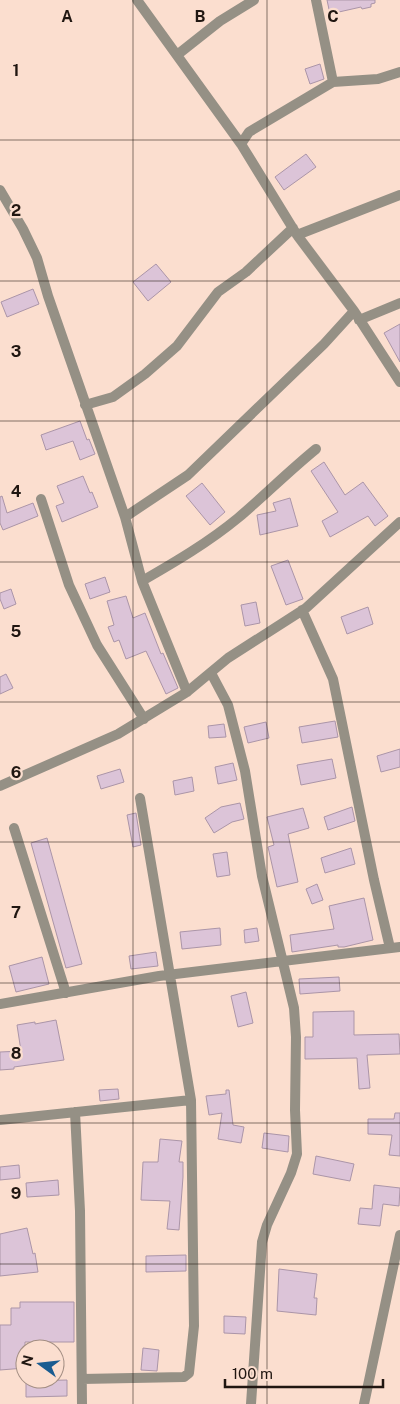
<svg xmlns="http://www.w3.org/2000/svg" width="400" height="1404" viewBox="0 0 400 1404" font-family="'Public Sans',sans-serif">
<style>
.building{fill:#dcc4d8;stroke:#ab95a8}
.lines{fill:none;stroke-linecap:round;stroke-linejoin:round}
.minor{stroke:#959085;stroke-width:10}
.grid{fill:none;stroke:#201611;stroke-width:1;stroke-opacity:0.55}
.grid-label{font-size:16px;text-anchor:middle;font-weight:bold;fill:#201611;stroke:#fbdecf;stroke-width:4.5;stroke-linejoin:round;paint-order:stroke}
</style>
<rect width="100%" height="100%" fill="#fbdecf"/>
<!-- building -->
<path class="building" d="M327,0H375V3L371,4V7L362,9L361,7L330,14Z
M320,64L324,79L310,84L305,69Z
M306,154L316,167L284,190L275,177Z
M156,264L171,282L148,301L133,282Z
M33,289L39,304L7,317L1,302Z
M400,324V362L384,333Z
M80,421L87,440L89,439L95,454L80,460L73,441L46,450L41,435Z
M324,462L345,495L363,482L388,516L375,526L368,516L330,537L322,521L338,512L311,471Z
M83,476L90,493L92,492L98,507L62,522L56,506L64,503L57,486Z
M202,483L225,512L210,525L186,496Z
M2,496L7,513L33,503L38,516L3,530L0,523V497Z
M290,498L298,526L260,535L257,515L276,511L273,503Z
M288,560L303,599L286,605L271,566Z
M105,577L110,592L90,599L85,584Z
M11,589L16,604L4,609L0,599V593Z
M126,596L133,618L145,613L161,654L163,653L178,688L166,694L146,651L126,659L119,640L114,642L108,627L114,625L107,601Z
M256,602L260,623L245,626L241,605Z
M368,607L373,624L347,634L341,617Z
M6,674L13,688L0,694V677Z
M335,721L338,737L302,743L299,727Z
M266,722L269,738L248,743L244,727Z
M224,724L226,737L209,738L208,726Z
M400,749V767L381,772L377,756Z
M332,759L336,778L301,785L297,765Z
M233,763L237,780L218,784L215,767Z
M120,769L124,782L101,789L97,776Z
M192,777L194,791L175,795L173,781Z
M240,803L244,819L232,822L214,833L205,818L221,807Z
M352,807L355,821L328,830L324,817Z
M303,808L309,828L288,834L298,882L277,887L268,847L274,845L267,817Z
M136,813L141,845L133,847L127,815Z
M47,838L82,964L66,968L31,843Z
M351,848L355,864L325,873L321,858Z
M227,852L230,875L217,877L213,854Z
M317,884L323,900L312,904L306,889Z
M364,898L373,940L344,947H338V945L292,952L290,935L334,929L329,906Z
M220,928L221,945L182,949L180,932Z
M257,928L259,941L245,943L244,930Z
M156,952L158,966L131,969L129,956Z
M42,957L49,984L16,992L9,966Z
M339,977L340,991L300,994L299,979Z
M246,992L253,1023L238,1027L231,996Z
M354,1011V1035L399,1034L400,1054L367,1055L370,1088L359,1089L357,1058L305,1059V1037H313V1012Z
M56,1020L64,1060L14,1067V1069L0,1070V1052L21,1051L17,1025L35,1022V1024Z
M118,1089L119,1099L100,1101L99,1090Z
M226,1090H229L233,1125L244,1127L241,1143L218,1139L222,1113L209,1115L206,1096L226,1094Z
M395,1113H400V1156L389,1155L392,1135L368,1134V1119H394Z
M264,1133L289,1136L288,1152L262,1148Z
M160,1139L182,1141L179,1162H183V1177L179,1230L167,1229L170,1201L141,1200L143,1162H158Z
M316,1156L354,1164L350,1181L313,1174Z
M19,1165L20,1178L0,1180V1167Z
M58,1180L59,1195L27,1197L26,1183Z
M374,1185L400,1188L399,1206L383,1204L380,1226L358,1224L360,1208L372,1209Z
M27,1228L33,1254L35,1253L38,1272L0,1276V1234Z
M186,1255V1271L146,1272V1256Z
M279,1269L317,1274L314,1298H317L316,1315L277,1311Z
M20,1302H74V1342H25V1368L0,1370V1325H11V1308H20Z
M224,1316L246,1317L245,1334L224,1333Z
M143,1348L159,1350L157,1371L141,1370Z
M67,1380V1396L26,1397V1381Z"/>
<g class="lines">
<!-- minor -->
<path class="minor" d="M137,0L241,144L297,235L354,311L400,382
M316,0L333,82
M177,55L220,21L254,0
M241,144L249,132L333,82L378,79L400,72
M0,190L23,229L37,258L48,296L125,517L142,581L187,692
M297,235L400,195
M359,320L400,303
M85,405L113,397L145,374L177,346L218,292L246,272L293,228
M41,499L69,585L97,645L144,719
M125,517L188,475L324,344L354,311
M142,581C175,562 209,542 238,518C265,495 289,471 316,449
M302,610L333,679L374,880L390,948
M211,673L228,705L245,771L262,876L294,1008L296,1037L295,1110L297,1154L291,1173L267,1225L262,1242L251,1404
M0,786L118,734L187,692L228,658L306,608L400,522
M14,828L66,993
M0,1004L159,976L400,947
M75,1112L80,1211L82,1404
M0,1120L191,1100
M82,1379L184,1377L189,1373L194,1326L191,1100L140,798
M364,1404L400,1235"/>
</g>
<!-- grid -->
<path class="grid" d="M133,0V1404M267,0V1404M0,140H400M0,281H400M0,421H400M0,562H400M0,702H400M0,842H400M0,983H400M0,1123H400M0,1264H400"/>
<g class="grid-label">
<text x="67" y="22">A</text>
<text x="200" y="22">B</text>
<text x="333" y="22">C</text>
<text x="16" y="76">1</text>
<text x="16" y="216">2</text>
<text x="16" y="357">3</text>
<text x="16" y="497">4</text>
<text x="16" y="637">5</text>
<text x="16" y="778">6</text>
<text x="16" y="918">7</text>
<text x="16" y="1059">8</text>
<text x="16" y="1199">9</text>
</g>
<!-- north arrow -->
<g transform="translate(40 1364) rotate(285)"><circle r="24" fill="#fbdecf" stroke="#a38e83"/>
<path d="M0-4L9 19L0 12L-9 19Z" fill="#195c91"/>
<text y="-8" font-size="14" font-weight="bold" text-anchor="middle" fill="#201611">N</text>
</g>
<!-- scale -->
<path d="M225 1379v8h158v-8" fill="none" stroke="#201611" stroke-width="2.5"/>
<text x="232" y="1379" font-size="15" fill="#201611" stroke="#fbdecf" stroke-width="4" paint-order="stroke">100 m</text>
</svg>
